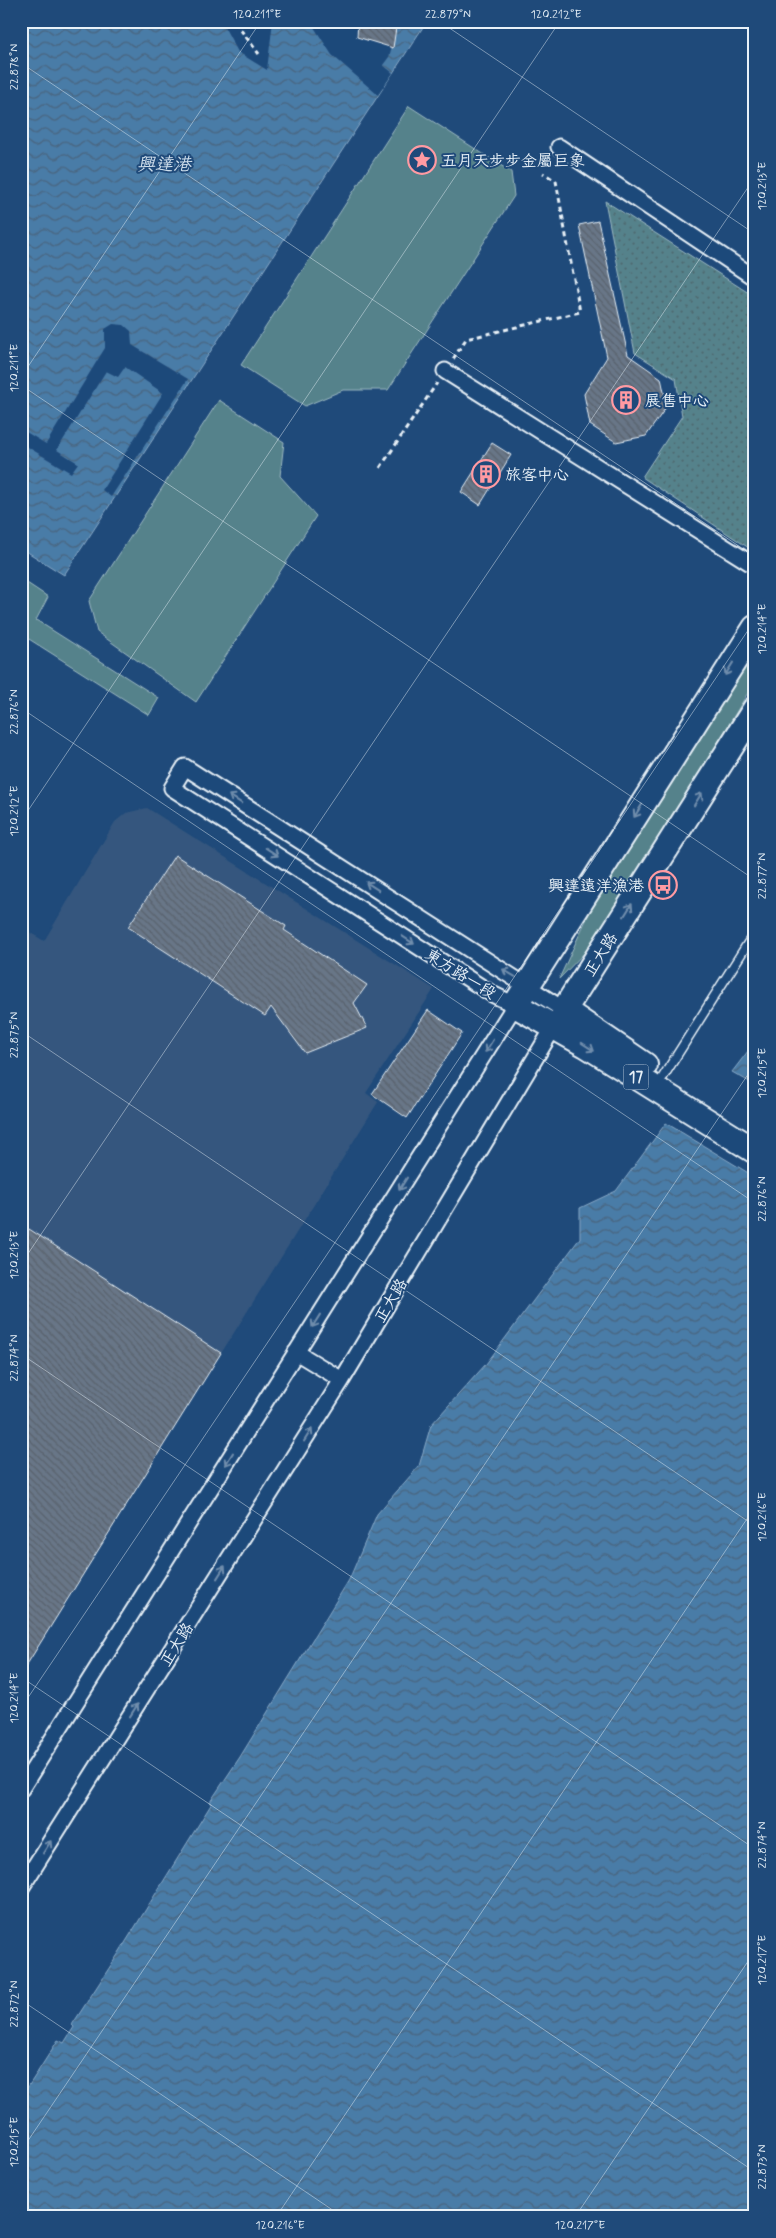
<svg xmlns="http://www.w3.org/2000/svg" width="776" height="2238" viewBox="0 0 776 2238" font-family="Mynerve,'LXGW WenKai TC',sans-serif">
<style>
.built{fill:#35577e}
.grass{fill:#55828b;stroke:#9ebac2}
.park{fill:url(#park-dots);stroke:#9ebac2}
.water{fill:url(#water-waves);stroke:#89aac7}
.pier{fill:#1f4a7a}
.building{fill:url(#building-back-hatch);stroke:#e8f1f8}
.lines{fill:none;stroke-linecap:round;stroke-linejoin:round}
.lane-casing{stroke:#e8f1f8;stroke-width:11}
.street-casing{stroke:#e8f1f8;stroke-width:19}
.primary-casing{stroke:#e8f1f8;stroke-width:28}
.path{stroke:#e8f1f8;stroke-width:3;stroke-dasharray:5 4;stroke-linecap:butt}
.lane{stroke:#1f4a7a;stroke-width:8}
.street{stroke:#1f4a7a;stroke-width:15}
.primary{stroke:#1f4a7a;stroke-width:24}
.oneway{stroke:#6f8dac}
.ticks{fill:none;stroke:#e8f1f8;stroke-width:1;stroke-opacity:0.45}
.labels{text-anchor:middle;stroke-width:4;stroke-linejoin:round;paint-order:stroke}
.shield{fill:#1f4a7a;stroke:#acbfd2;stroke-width:1}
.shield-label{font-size:15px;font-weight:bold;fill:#e8f1f8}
.poi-label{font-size:16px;fill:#e8f1f8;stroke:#1f4a7a;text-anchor:start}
.street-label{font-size:16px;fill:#e8f1f8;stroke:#1f4a7a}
.water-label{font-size:18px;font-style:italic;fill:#d0dfec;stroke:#1f4a7a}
.neatline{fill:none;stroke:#e8f1f8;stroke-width:2}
.ticks-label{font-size:12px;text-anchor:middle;fill:#e8f1f8}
</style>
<defs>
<pattern id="park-dots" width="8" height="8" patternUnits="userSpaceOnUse" patternTransform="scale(1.25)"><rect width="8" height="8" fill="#55828b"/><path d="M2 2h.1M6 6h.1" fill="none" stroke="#4e686e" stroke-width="1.8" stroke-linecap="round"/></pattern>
<pattern id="water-waves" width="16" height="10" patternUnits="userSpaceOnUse" patternTransform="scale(1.25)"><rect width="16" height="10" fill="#4a7ba7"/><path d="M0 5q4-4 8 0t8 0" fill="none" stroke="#48647d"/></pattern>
<pattern id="building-back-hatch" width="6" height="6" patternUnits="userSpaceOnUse" patternTransform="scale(1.25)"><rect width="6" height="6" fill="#687687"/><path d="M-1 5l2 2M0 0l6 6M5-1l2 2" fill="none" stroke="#59616c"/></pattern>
</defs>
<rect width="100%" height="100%" fill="#1f4a7a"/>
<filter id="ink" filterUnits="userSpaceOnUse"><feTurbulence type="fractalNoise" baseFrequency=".02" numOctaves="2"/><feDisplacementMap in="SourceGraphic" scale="10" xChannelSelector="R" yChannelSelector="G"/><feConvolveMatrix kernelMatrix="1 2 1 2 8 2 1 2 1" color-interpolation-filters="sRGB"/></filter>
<g filter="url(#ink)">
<!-- built -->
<path class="built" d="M147,808L434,989L366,1093L378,1102L21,1674V927L44,941L115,822L126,813Z"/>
<!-- grass -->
<path class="grass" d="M409,106L511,172L514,196L388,390H343L305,406L241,365Z
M219,400L284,442L280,476L316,516L196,702L97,632L89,601Z
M21,579L48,597L36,620L159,698L149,715L21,634Z
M755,645V681L619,907L591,946L559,979L603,883Z"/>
<!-- park -->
<path class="park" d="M605,201L755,297V552L642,477L682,416L676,379L635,353Z"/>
<!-- water -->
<path class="water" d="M21,21H427L64,575L21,548Z
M755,1042V1085L732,1072Z
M666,1123L755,1177V2217H21V2098L58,2040L64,2043L74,2027L72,2025L117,1956L212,1803L210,1802L240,1757L349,1580L377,1514L419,1466L431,1425L486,1364L580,1238V1208L616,1191Z"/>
<!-- pier -->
<path class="pier" d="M221,21H273L267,70L238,52Z
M310,21H399L389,57L383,65L393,73L378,95L332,55Z
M113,324L124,325L131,331L132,345L188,379L111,497L102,490L163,393L125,367L118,377L106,371L57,450L78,463L71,473L21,443V429L46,444L105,348V329Z"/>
<!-- building -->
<path class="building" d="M358,21H397L393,48L357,37Z
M598,221L628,355L661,378L667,406L646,436L616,442L590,425L584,394L607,357L579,225Z
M492,443L511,455L480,505L461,492Z
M175,855L286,926L284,930L367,985L354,1003L367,1028L305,1053L271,1007L265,1016L128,927Z
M428,1010L462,1033L407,1118L372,1094Z
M29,1229L221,1353L21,1674V1241Z"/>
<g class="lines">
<defs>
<path id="lane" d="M663,1077L755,932"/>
<path id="street" d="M559,147L755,278
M445,371L755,566
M296,1352L342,1380
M21,1789L515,1005L492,994L172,788L185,767L564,1010L342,1380L21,1888"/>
<path id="primary" d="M755,628L515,1005L586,1045L755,1151
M645,1065L564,1010L755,709"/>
</defs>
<!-- lane casing -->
<use href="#lane" class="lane-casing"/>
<!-- street casing -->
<use href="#street" class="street-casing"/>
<!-- primary casing -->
<use href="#primary" class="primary-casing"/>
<!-- path -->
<path class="path" d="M237,21L240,29L259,54
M453,359L466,339L580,312L556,181L543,173
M380,468L437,383"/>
<!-- lane -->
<use href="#lane" class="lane"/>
<!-- street -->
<use href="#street" class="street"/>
<!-- primary -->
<use href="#primary" class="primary"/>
</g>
<!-- one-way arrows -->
<defs><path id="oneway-shaft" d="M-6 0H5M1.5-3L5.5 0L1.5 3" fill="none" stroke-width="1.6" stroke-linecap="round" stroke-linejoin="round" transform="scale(1.25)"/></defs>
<g class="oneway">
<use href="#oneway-shaft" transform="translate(729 669) rotate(122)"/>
<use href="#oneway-shaft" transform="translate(235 799) rotate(-147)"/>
<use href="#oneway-shaft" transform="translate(698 799) rotate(-58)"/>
<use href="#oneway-shaft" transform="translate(638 811) rotate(122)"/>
<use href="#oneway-shaft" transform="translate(272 852) rotate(33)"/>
<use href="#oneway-shaft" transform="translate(372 886) rotate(-147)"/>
<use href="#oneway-shaft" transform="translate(628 910) rotate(-58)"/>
<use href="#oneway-shaft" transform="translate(408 940) rotate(33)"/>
<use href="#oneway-shaft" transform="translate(509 973) rotate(-149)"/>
<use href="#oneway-shaft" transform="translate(489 1046) rotate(122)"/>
<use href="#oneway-shaft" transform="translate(588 1047) rotate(33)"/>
<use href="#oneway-shaft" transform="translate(403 1184) rotate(122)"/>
<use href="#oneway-shaft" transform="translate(316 1321) rotate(122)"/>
<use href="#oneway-shaft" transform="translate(308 1435) rotate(-58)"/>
<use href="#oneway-shaft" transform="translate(229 1459) rotate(122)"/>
<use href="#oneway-shaft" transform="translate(221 1572) rotate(-58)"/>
<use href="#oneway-shaft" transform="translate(134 1710) rotate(-58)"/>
<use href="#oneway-shaft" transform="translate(47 1847) rotate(-58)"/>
</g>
</g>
<!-- ticks -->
<path class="ticks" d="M439,21L755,234M21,63L755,557M21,377L261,21M21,385L755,880M21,708L755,1203M21,821L560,21M21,1031L755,1526M21,1264L755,177M21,1354L755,1849M21,1677L755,2172M21,1708L755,620M21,2000L343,2217M21,2151L755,1064M276,2217L755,1507M575,2217L755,1951"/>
<!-- icons -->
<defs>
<symbol id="sight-ring" viewBox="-11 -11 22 22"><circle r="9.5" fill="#1f4a7a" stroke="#ff9aa2" stroke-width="1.5"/><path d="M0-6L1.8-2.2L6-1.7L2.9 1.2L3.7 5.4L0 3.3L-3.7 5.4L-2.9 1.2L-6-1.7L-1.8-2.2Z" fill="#ff9aa2"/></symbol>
<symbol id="building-ring" viewBox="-11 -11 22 22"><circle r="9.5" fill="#1f4a7a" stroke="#ff9aa2" stroke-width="1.5"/><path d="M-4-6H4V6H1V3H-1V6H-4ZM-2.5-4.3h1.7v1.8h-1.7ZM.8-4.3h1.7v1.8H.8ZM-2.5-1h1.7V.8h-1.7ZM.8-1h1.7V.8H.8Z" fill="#ff9aa2"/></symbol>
<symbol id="bus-ring" viewBox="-11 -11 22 22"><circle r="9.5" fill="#1f4a7a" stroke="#ff9aa2" stroke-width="1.5"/><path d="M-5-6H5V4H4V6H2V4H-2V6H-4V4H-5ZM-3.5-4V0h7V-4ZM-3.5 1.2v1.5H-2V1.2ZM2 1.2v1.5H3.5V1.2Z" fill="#ff9aa2"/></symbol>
</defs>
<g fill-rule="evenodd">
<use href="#sight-ring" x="406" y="144" width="32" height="32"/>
<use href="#building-ring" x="610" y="384" width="32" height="32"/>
<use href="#building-ring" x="470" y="458" width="32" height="32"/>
<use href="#bus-ring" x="647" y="869" width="32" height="32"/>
</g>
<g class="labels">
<!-- shield labels -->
<rect class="shield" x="623.5" y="1064.5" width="25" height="25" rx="4"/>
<g class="shield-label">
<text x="636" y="1082">17</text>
</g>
<!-- poi labels -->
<g class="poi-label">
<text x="441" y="166">五月天步步金屬巨象</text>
<text x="645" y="406">展售中心</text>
<text x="505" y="480">旅客中心</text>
<text x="644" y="891" text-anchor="end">興達遠洋漁港</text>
</g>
<!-- street labels -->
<g class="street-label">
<text transform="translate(600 954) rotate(-58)" y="6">正大路</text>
<text transform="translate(461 973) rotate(32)" y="6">東方路一段</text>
<text transform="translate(390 1300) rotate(-59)" y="6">正大路</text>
<text transform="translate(176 1644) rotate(-58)" y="6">正大路</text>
</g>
<!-- water labels -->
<g class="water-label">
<text x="164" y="170">興達港</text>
</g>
</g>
<!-- margin -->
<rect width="776" height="2238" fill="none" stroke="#1f4a7a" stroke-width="55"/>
<rect x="28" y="28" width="720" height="2182" class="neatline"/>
<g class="ticks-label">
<text x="257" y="18">120.211°E</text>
<text x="448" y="18">22.879°N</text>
<text x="556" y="18">120.212°E</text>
<text transform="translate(14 67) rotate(-90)" y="4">22.878°N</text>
<text transform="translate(762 186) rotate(-90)" y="4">120.213°E</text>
<text transform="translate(14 368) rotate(-90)" y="4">120.211°E</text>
<text transform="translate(762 629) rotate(-90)" y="4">120.214°E</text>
<text transform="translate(14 712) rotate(-90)" y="4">22.876°N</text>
<text transform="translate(14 811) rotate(-90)" y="4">120.212°E</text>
<text transform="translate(762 876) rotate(-90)" y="4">22.877°N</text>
<text transform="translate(14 1035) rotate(-90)" y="4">22.875°N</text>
<text transform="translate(762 1073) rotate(-90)" y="4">120.215°E</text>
<text transform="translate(762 1199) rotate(-90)" y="4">22.876°N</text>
<text transform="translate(14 1255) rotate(-90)" y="4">120.213°E</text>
<text transform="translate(14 1358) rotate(-90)" y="4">22.874°N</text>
<text transform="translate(762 1517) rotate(-90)" y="4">120.216°E</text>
<text transform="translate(14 1698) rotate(-90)" y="4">120.214°E</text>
<text transform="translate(762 1845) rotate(-90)" y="4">22.874°N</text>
<text transform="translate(762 1960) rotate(-90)" y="4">120.217°E</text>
<text transform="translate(14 2004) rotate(-90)" y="4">22.872°N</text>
<text transform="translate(14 2142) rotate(-90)" y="4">120.215°E</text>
<text transform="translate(762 2167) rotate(-90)" y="4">22.873°N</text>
<text x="280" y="2229">120.216°E</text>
<text x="580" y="2229">120.217°E</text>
</g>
</svg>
